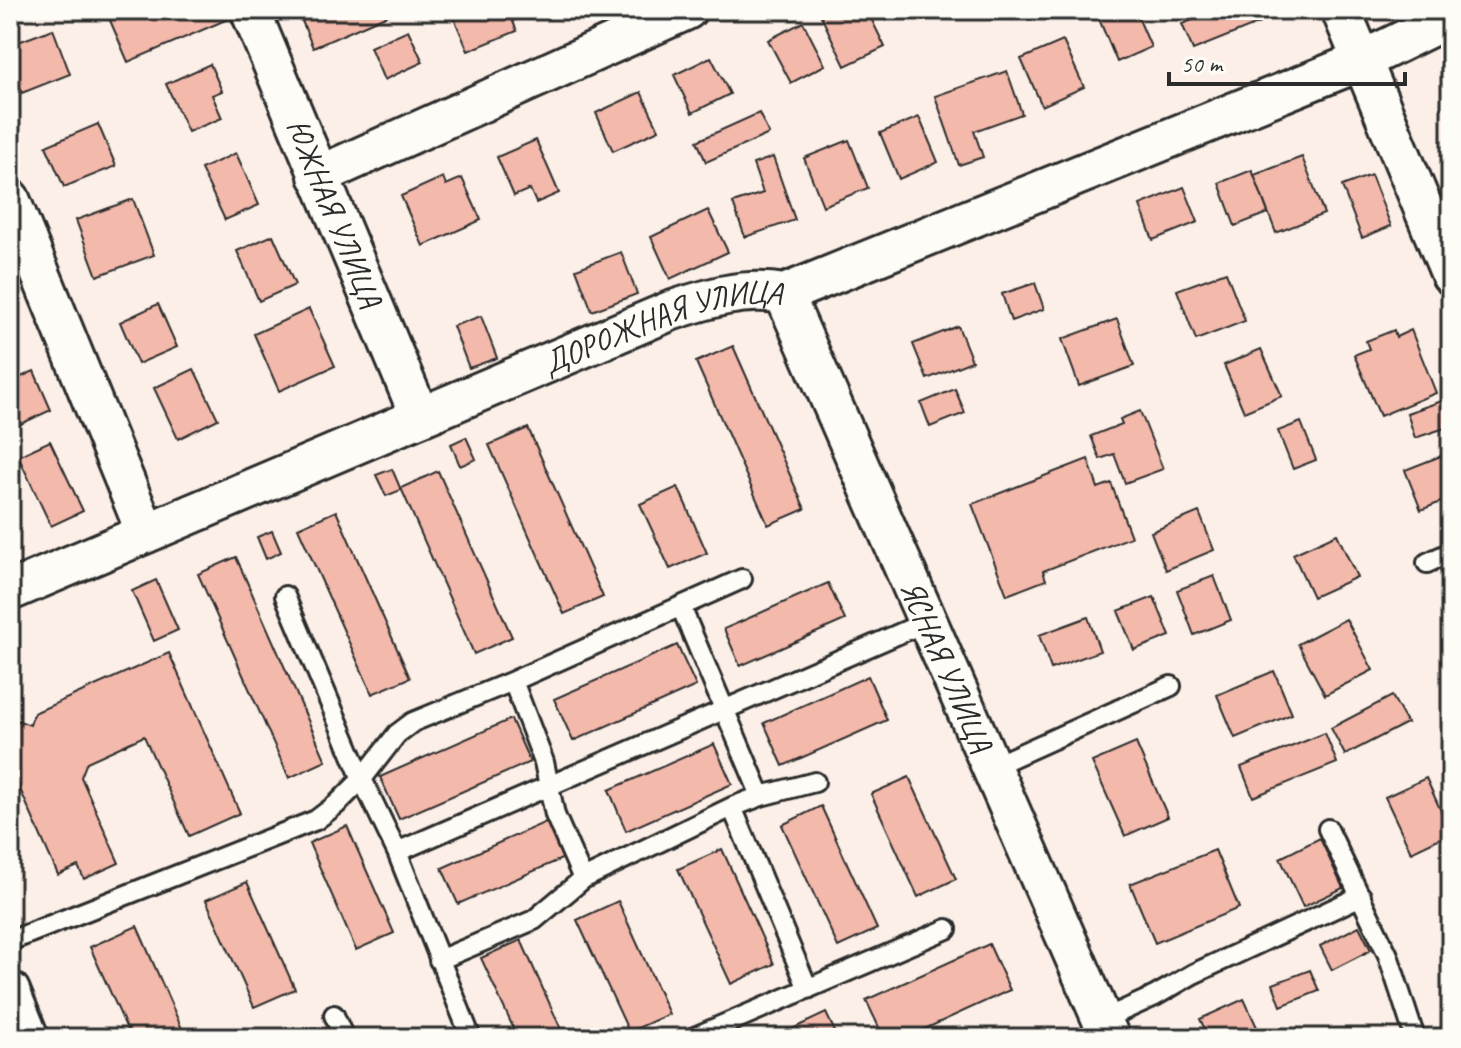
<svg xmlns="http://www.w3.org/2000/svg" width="1461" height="1048" viewBox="0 0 1461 1048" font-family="Caveat,sans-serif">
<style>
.building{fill:#f3b9ab;stroke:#2b2b2b;stroke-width:2}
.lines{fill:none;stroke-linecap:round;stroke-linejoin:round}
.service-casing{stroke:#2b2b2b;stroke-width:24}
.minor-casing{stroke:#2b2b2b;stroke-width:44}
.service{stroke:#fdfcf7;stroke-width:18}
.minor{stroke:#fdfcf7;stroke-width:38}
.labels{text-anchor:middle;stroke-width:8;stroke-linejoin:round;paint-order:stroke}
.street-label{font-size:32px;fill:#2b2b2b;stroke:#fdfcf7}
</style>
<rect width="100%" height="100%" fill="#fbefe8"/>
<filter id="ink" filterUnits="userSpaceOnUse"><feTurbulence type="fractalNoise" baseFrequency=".0125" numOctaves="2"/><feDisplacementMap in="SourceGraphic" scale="16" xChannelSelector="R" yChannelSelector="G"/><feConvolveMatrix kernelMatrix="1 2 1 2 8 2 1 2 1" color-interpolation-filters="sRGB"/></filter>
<g filter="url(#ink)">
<!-- building -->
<path class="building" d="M126,10H224L228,19L128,62L109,18Z
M328,10H399L313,48L302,21Z
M454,10H508L517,31L468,51L451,11Z
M828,10H867L885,47L845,66L820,14Z
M1121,10H1135L1151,47L1117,62L1099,19Z
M1218,10H1255L1260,23L1193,50L1182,24Z
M803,22L825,65L791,83L768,40Z
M53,29L70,74L22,93L10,60V45Z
M408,30L423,62L384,80L370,47Z
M1063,41L1084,87L1042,106L1021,59Z
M711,57L730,94L692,113L674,75Z
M210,64L222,91L212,95L222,118L188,132L166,84Z
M1007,71L1022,114L974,131L983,157L959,165L935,96Z
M641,92L659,130L613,151L596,113Z
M759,113L769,134L706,162L697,141Z
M919,117L938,162L899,179L880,133Z
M98,124L116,166L64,187L46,146Z
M536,140L559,193L536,203L530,189L514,196L497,157Z
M849,140L868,188L823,206L804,158Z
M236,153L259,205L225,220L201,169Z
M773,157L795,220L745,237L733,203L763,193L753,164Z
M1302,157L1324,214L1276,233L1254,175Z
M1252,170L1268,213L1235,226L1219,183Z
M1371,175L1391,226L1362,238L1342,186Z
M443,177L446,185L462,178L481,220L423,246L401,196Z
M1184,187L1198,222L1153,240L1140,205Z
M133,199L154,255L97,276L76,220Z
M708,210L728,252L670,279L651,237Z
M273,235L295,285L259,301L237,251Z
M621,252L637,294L592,311L576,269Z
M1226,272L1245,321L1196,340L1177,290Z
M1035,283L1044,309L1011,321L1002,294Z
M158,304L177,347L138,364L120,322Z
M309,309L335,366L279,391L254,334Z
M481,316L497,358L469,368L453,326Z
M1117,319L1134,366L1079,386L1062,339Z
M958,326L972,361L927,379L913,344Z
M1394,330L1396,337L1411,330L1436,393L1380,416L1354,355L1369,349L1366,341Z
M733,346L805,509L768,525L696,362Z
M1261,349L1282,396L1244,412L1224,365Z
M194,369L218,419L178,439L154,388Z
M34,371L51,410L10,429V382Z
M955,389L965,413L930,427L921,403Z
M1451,398V426L1415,438L1407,413Z
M1140,411L1163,469L1125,483L1114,454L1100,459L1091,436L1122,424L1120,419Z
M1301,422L1316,460L1293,469L1278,431Z
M528,428L603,597L564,614L489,445Z
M466,437L476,459L460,466L451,444Z
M50,441L83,511L51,526L18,456Z
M1451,452V498L1421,510L1405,470Z
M1088,459L1098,488L1111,483L1131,537L1043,571L1046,580L1007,595L972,504Z
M392,469L401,490L386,496L376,475Z
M438,471L512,637L474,654L401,488Z
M678,487L707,553L670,569L640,504Z
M336,511L410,678L372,694L298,528Z
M1199,512L1214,550L1166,570L1151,532Z
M272,531L281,552L266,559L257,537Z
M1337,534L1357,577L1313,597L1293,554Z
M236,557L326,761L289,778L198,574Z
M1214,576L1231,620L1194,635L1177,590Z
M156,580L178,630L154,641L132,591Z
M828,583L845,620L740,666L724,629Z
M1154,597L1170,636L1134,650L1118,611Z
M1088,617L1100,651L1051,669L1039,635Z
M1346,619L1373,670L1325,695L1298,644Z
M677,645L696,686L573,741L554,699Z
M169,653L240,813L189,836L144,736L87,762L81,777L119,863L84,879L78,866L58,875L12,771L17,759L10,756V730L14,719L30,725L34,713Z
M1274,671L1292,714L1235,738L1217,695Z
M868,676L887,720L783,766L764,723Z
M1392,696L1407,723L1345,755L1331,728Z
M511,719L530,762L399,819L380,777Z
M1325,733L1337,763L1253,797L1241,767Z
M1136,743L1168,817L1125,836L1092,762Z
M714,744L732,784L626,831L609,790Z
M909,777L956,879L918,897L871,794Z
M1426,778L1451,833L1411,852L1385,797Z
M821,806L877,929L838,947L782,825Z
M548,821L564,858L458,904L442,868Z
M347,826L394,933L356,950L309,843Z
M1320,838L1343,888L1303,907L1280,858Z
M722,849L774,964L731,984L678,869Z
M1215,850L1239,908L1155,943L1130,884Z
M247,882L295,989L254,1007L206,900Z
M618,901L669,1014L629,1032L577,920Z
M137,926L186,1038H131L90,947Z
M1359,926L1371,950L1332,970L1320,946Z
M521,940L565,1038H518L481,958Z
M989,944L1010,990L905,1038H884L866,1000Z
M1310,970L1319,991L1281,1006L1273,984Z
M1244,999L1262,1038H1209L1200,1019Z
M826,1013L838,1038H773Z"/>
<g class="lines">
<defs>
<path id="service" d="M1427,563L1451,552
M285,596L362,779L397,852
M681,607L761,796
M513,681L544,762L555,815L583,879
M991,767L1171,686
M732,807L808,989
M1328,829L1388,955L1415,1038
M10,941L316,820L337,804L362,779L397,734L413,722L513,681L742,579
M439,960L534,920L583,879L732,807L761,796L815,782
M334,1015L344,1038
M1102,1020L1155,996L1193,974L1361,896
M471,1038L397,852L926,622
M692,1038L947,929"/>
<g id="minor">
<path id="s1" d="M250,10L420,417"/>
<path d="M1341,10L1451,275"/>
<path d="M318,176L687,10"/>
<path d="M10,199L146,533"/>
<path id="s2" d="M784,294L1110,1038"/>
<path id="s3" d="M10,591L670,311C709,298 743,287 784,294L1361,61L1451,17"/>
<path d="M10,991L29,1038"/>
</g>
</defs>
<!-- service casing -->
<use href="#service" class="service-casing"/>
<!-- minor casing -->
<use href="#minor" class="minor-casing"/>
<!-- service -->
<use href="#service" class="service"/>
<!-- minor -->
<use href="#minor" class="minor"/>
</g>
</g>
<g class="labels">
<!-- street labels -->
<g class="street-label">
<text dy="11" stroke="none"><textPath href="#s1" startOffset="220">ЮЖНАЯ УЛИЦА</textPath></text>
<text dy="11" stroke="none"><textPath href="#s3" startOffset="706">ДОРОЖНАЯ УЛИЦА</textPath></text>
<text dy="11" stroke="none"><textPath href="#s2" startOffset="406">ЯСНАЯ УЛИЦА</textPath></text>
</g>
</g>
<!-- margin -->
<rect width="1461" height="1048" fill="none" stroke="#fdfcf7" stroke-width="40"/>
<rect x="20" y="20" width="1421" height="1008" fill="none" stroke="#2b2b2b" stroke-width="3" filter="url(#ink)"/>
<!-- scale -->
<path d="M1169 72v12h236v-12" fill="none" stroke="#2b2b2b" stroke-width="4"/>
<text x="1181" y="72" font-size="24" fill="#2b2b2b" stroke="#fdfcf7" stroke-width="6" paint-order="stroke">50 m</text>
</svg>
